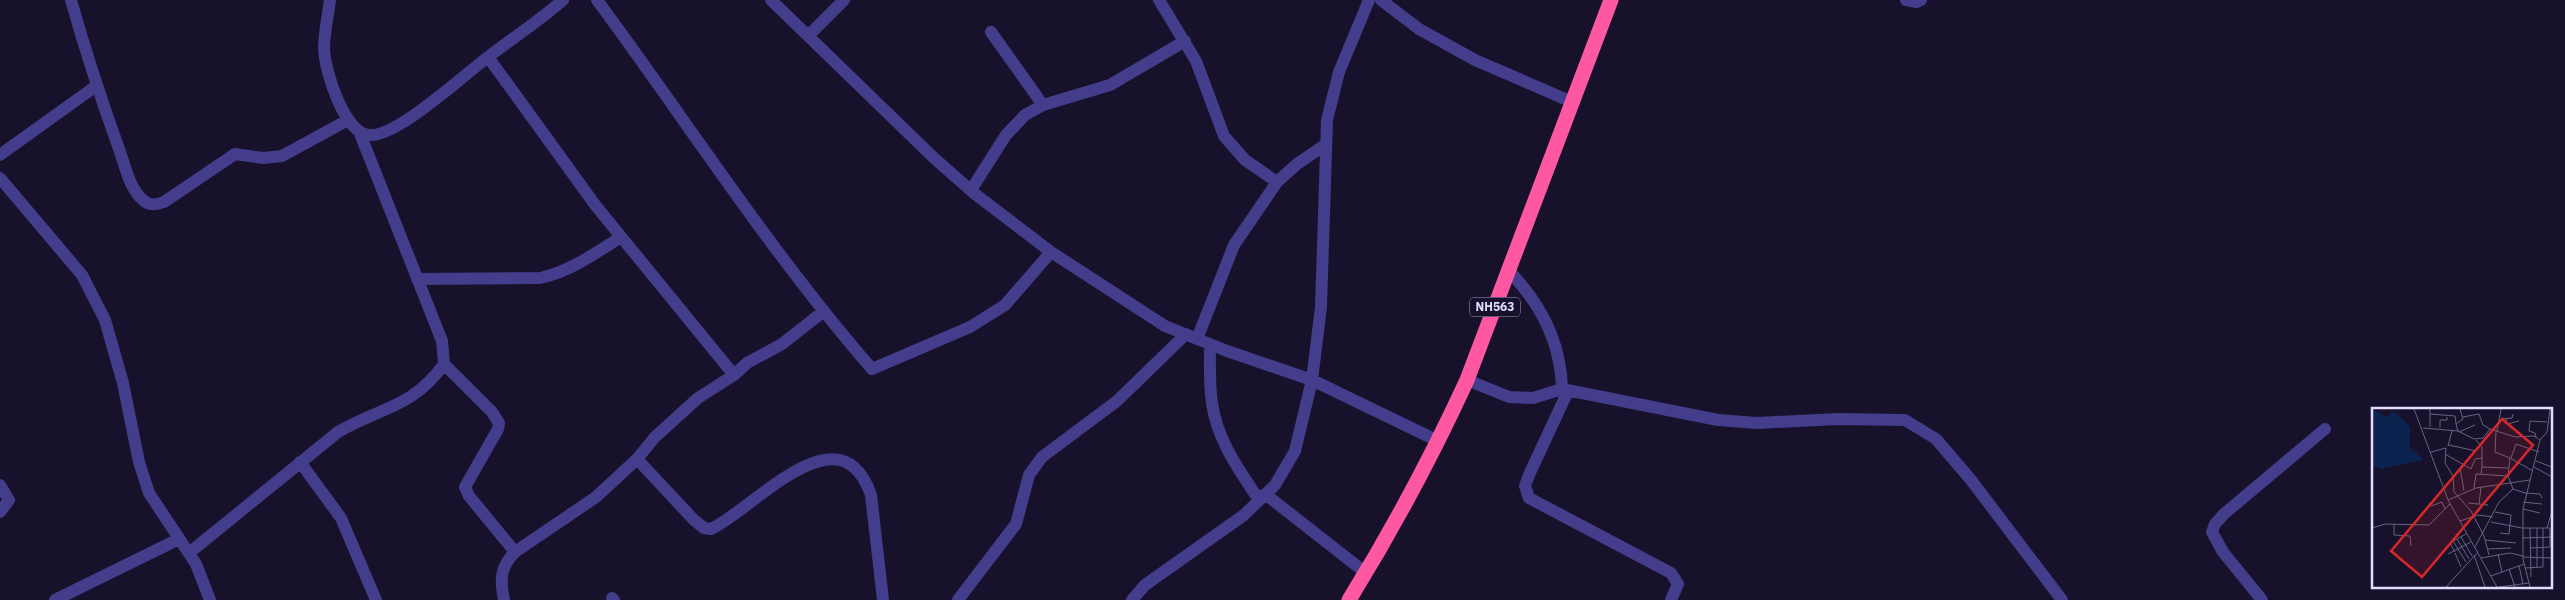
<svg xmlns="http://www.w3.org/2000/svg" width="2565" height="600" viewBox="0 0 2565 600" font-family="'IBM Plex Sans',sans-serif">
<style>
.lines{fill:none;stroke-linecap:round;stroke-linejoin:round}
.minor{stroke:#433d8b;stroke-width:12}
.highway{stroke:#ff58a2;stroke-width:15}
.labels{text-anchor:middle;stroke-width:4.5;stroke-linejoin:round;paint-order:stroke}
.shield{fill:#17112c;stroke:#a5a0c0;stroke-width:1}
.shield-label{font-size:12px;font-weight:bold;fill:#e2ddff}
.inset-road{fill:none;stroke:#686380;stroke-width:1}
.view{fill:#d62828;fill-opacity:0.15;stroke:#d62828;stroke-width:2.5}
.inset-edge{fill:none;stroke:#e2ddff;stroke-width:2.5}
</style>
<rect width="100%" height="100%" fill="#17112c"/>
<g class="lines">
<!-- minor -->
<path class="minor" d="M71,0C85,50 101,99 119,149C125,165 129,188 143,200C149,206 156,205 164,202L235,154L263,158L282,156L348,120
M330,0C328,16 324,33 324,49C325,71 344,133 369,135C396,138 464,75 488,57C513,38 539,21 563,0
M597,0C688,123 771,253 872,369L970,327L1005,305L1051,252
M771,0L934,158L975,194L1051,252L1165,326L1227,351L1312,380L1438,441
M1159,0L1196,61L1224,136L1245,160L1277,182
M1381,0L1419,29L1475,60L1572,102
M1906,0L1917,2L1921,0
M991,32L1043,105
M809,35L844,0
M488,57L596,206L734,375L747,363L782,344L824,311
M0,155L96,86
M0,178L82,275L105,320L123,383L139,462L149,493L196,564L210,600
M971,190L1006,135L1025,115L1043,105L1110,85L1185,41
M1509,271C1541,304 1561,343 1562,389
M417,279L540,278C571,271 594,254 621,237
M1197,339L1234,245L1277,182L1297,164L1325,145
M1210,344C1210,364 1209,384 1212,403C1217,440 1239,470 1259,500
M444,364L492,412L499,423L498,429L465,487L469,496L515,552
M1467,380L1509,397L1533,398L1562,389L1718,420L1757,423L1837,419L1905,420L1936,439L1971,480L2062,600
M1568,391L1529,475L1525,486L1529,498L1671,573L1678,584L1671,600
M637,459L694,520L704,528L711,529C754,509 840,406 871,495L883,600
M300,462L341,518L376,600
M0,485L9,500L0,512
M1265,494L1366,573
M189,553L338,432C378,408 413,408 444,364L442,341L359,131
M612,598L614,600
M55,600L179,539
M504,600C500,580 500,567 515,552L596,497L637,459L655,437L698,398L734,375
M958,600L1016,524L1029,475L1042,457L1117,401L1186,334
M1132,600L1145,585L1244,515L1275,485L1295,451L1312,380L1321,307L1327,120L1339,72L1369,0
M2262,600L2223,552L2212,532L2215,524L2224,514L2325,429"/>
<!-- highway -->
<path class="highway" d="M1349,600C1393,529 1432,456 1467,380L1611,0"/>
</g>
<g class="labels">
<!-- shield labels -->
<rect class="shield" x="1470" y="297.5" width="50" height="19" rx="4"/>
<g class="shield-label">
<text x="1495" y="311">NH563</text>
</g>
</g>
<!-- overview -->
<g transform="translate(2372 408)">
<rect width="180" height="180" fill="#17112c"/>
<path d="M0,1L15,9L22,3L38,19V39L52,52L9,61L0,57Z" fill="#0d234f"/>
<path class="inset-road" d="M42,1L76,92L125,179M58,1V19M58,6L83,8L84,16M91,9L107,6L111,17L118,21M129,11L140,10L141,6M134,11L135,16L147,13M51,20L86,23L102,31L111,30L118,21L143,29L162,28L168,32M68,20V12H75V9M86,23L84,16L91,11L88,1M124,23L123,44L138,50M125,23L129,1M87,24L103,17M164,29L163,25L157,23L158,13L175,14M104,32L110,39V59M77,37L104,43M76,38L80,23M59,44L74,40L73,55L81,68L82,84L99,103L112,128L117,147M73,46L99,61L103,51L110,50M139,50L144,36L167,44M164,53L180,59M91,56L88,60L92,83M162,59L180,69M109,66L110,59L137,60M136,68L138,50L161,63M102,80L104,66L136,68L141,81L153,85M153,85L168,86L170,90M76,92L104,80L158,72M151,94L170,96M57,95L59,98L70,94L73,101M96,95L116,97M107,96L109,79M151,101L168,105M123,104L139,107L137,126L128,125M88,113L106,107L121,109M119,114L150,120M22,116V127L38,128L39,138M0,120L13,116L57,117L78,96M150,120H178V139L159,140M158,120L159,169M165,120V159M175,120L180,103M89,129L100,148M150,130L180,129M85,131L97,151M113,132L144,135M81,133L94,154M103,139L127,94L141,81M115,141L139,140M83,144L78,135L94,126M83,145L89,159M76,146L99,134M126,146L130,164M102,147L113,179M151,149L180,150M109,150L138,145L151,148M147,158L151,176M153,160L171,159V120M137,161L143,179M119,168L152,156M74,179L105,145M127,179L157,175M158,179L151,151V101L168,32L175,24L178,1"/>
<path class="view" d="M130,11L161,37L50,169L19,143Z"/>
<rect width="180" height="180" class="inset-edge"/>
</g>
</svg>
